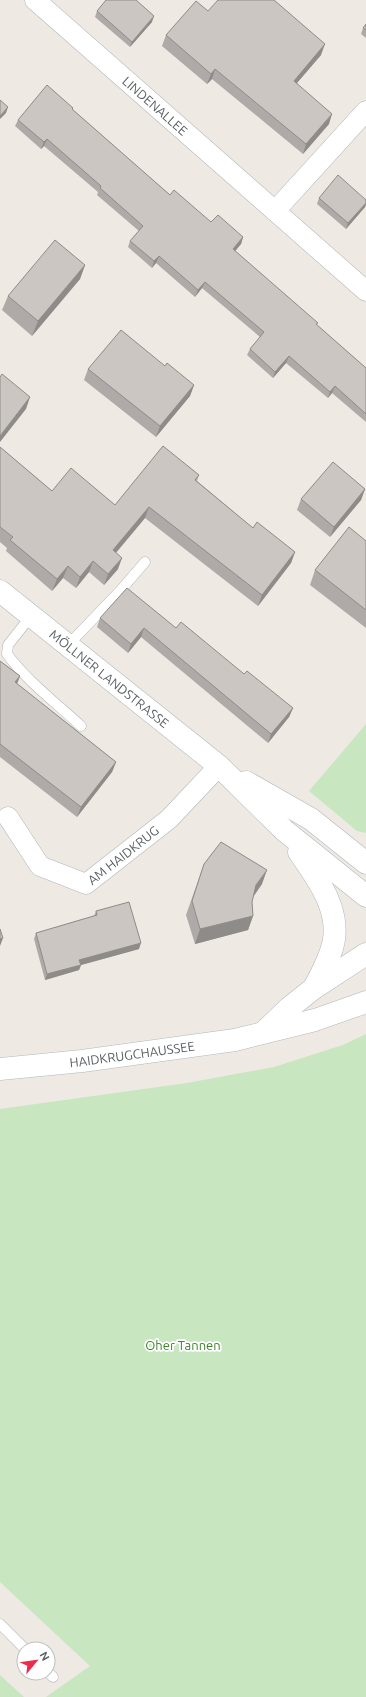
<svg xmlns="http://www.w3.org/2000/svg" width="366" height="1697" viewBox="0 0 366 1697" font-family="Ubuntu,sans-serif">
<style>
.green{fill:#c8e6bf}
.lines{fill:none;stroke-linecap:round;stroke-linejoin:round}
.lane-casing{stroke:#b1b6b9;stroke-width:11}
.street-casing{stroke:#b1b6b9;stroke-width:21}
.secondary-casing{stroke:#b2b8bb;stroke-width:23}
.lane{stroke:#fff;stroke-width:10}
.street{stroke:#fff;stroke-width:20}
.secondary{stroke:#fff;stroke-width:22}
.wall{fill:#afaaa7}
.shaded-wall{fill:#8e8b88}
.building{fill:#cbc6c2;stroke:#8e8b88}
.labels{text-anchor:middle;stroke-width:3.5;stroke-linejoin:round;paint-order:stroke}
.street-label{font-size:13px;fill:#5b6164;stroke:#fff}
.park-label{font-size:13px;fill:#428333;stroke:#fff}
</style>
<rect width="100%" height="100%" fill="#eee9e3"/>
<!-- green -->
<path class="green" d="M366,724V833L357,831L309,791Z
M366,1034V1697H46L90,1666L0,1582V1109L187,1083L274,1067L343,1045Z
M0,1675L24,1697H0Z"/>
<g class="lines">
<defs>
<path id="lane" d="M31,616L8,645L7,654C27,681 56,703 81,726
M68,645L120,591L145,562
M0,1624L25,1649
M48,1672L53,1677"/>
<g id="street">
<path id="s1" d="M35,0L366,291"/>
<path d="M275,211L366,111"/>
<path id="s2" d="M8,817L40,866L86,884L169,819L219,766"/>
</g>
<g id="secondary">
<path id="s3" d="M0,591L219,766L285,831L366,896"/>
<path d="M246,782L311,819L366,863"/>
<path d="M299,852C318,879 343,913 332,948C328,962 321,975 314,988"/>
<path d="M264,1032L289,1008L314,988L366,954"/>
<path id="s4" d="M0,1069L82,1061L235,1040L315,1020L366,1002"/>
</g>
</defs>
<!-- lane casing -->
<use href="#lane" class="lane-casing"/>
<!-- street casing -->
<use href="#street" class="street-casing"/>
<!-- secondary casing -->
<use href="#secondary" class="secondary-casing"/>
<!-- lane -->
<use href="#lane" class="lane"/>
<!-- street -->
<use href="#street" class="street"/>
<!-- secondary -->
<use href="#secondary" class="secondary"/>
</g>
<!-- wall -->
<path class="wall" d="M97,11L152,22L130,47L95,17Z
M208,11L321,55L297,83L329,124L303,154L212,79L207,84L162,46L166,35Z
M366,24V38L361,34L363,28Z
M73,108V110L170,195L211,222L243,237L241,244L235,251L317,325L366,368V422L332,393L328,398L286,363L273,378L247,355L250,349L260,337L202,288L195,297L156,263L152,268L128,247L130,241L139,231L97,195L98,192L44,146L41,149L15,126L18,120Z
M319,198L366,200V205L365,207L346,229L317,204Z
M85,265L80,279L32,336L2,310L8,296Z
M88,369L194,385L190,396L156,437L84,380Z
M0,447L52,491L115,505L199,475L197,481L253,528L295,552L291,563L258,606L145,518L116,553L118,569L104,585L89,572L76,588L63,578L52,591L6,551L7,548L0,542Z
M365,489L361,500L330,537L297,510L301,499Z
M366,541V628L310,585L315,570Z
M100,618L176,628L244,674L293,708L289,717L268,743L141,637L128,653L97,627Z
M0,661L20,676L17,684L116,762L112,772L77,817L0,757Z
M204,864L262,884L253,896L252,902L253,916L248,930L195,944L186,915Z
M96,911L139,949L81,965L79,970L45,980L34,939L36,933L94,916Z"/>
<!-- shaded-wall -->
<path class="shaded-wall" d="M154,16L152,22L130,47L132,42Z
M325,44L321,55L290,91L294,81Z
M215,69L212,79L207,84L211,74Z
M8,107L6,113L0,119V116Z
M332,114L329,124L303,154L306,144Z
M47,139L44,146L41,149L44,142Z
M366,203L365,207L346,229L348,223Z
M243,237L241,244L231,256L233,249Z
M159,256L156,263L152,268L154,261Z
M85,265L80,279L32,336L38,321Z
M205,282L202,288L195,297L198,290Z
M289,356L286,363L273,378L275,372Z
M194,385L190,396L156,437L160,426Z
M335,386L332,393L328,398L330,392Z
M30,397L26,409L0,442V436Z
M365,489L361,500L330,537L334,527Z
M149,507L145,518L108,562L113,550Z
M295,552L291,563L258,606L262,595Z
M122,558L118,569L104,585L108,574Z
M93,561L89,572L76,588L80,577Z
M68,566L63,578L52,591L57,579Z
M144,628L141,637L128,653L131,644Z
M20,676L16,686L15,682Z
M293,708L289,717L268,743L271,734Z
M116,762L112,772L77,817L81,807Z
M267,870L262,884L251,900L256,885Z
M253,916L248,930L195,944L200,929Z
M3,938L0,946V939Z
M141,943L139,949L81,965L79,970L45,980L47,974L79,960Z"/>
<!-- building -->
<path class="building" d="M106,0H136L154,16L132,42L97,11Z
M218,0H274L325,44L294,81L332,114L306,144L215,69L211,74L166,35L196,1L208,11Z
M366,24V30L363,28Z
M47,85L73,108L72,109L170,195L174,190L211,222L218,215L243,237L233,249L318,323L316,324L366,368V414L335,386L330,392L289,356L275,372L250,349L264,332L205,282L198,290L159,256L154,261L130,241L143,226L100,188L101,186L47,139L44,142L18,120Z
M0,100L8,107L0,116Z
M338,175L366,200V203L348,223L319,198Z
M55,240L85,265L38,321L8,296Z
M121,330L165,366L167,363L194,385L160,426L88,369Z
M2,374L30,397L0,436V377Z
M163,446L199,475L195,480L253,528L257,522L295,552L262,595L149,507L113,550L122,558L108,574L93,561L80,577L68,566L57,579L10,540L13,537L0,527V447L52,491L71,468L115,505Z
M333,462L365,489L334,527L301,499Z
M349,527L366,541V610L315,570Z
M127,588L176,628L181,622L244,674L247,671L293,708L271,734L144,628L131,644L100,618Z
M0,661L20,676L15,682L116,762L81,807L0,744Z
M221,842L267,870L256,885L252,902L253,916L200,929L192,901L204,864Z
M129,902L141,943L79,960L81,965L47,974L36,933L97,915L96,911Z
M0,929L3,938L0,939Z"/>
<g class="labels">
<!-- street labels -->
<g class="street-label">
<text dy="5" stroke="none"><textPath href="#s1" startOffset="160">LINDENALLEE</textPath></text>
<text dy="5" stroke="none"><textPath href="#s3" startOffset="140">MÖLLNER LANDSTRASSE</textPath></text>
<text dy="5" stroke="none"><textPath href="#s2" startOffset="155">AM HAIDKRUG</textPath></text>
<text dy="5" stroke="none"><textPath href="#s4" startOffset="133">HAIDKRUGCHAUSSEE</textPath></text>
</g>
<!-- park labels -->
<g class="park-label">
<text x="183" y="1350">Oher Tannen</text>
</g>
</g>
<!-- north arrow -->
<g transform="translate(36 1661) rotate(61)"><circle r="19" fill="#ffffff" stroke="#bdc0c1"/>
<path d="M0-3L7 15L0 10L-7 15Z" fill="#eb2c4b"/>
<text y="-6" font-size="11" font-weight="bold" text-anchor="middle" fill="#5b6164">N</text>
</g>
</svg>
